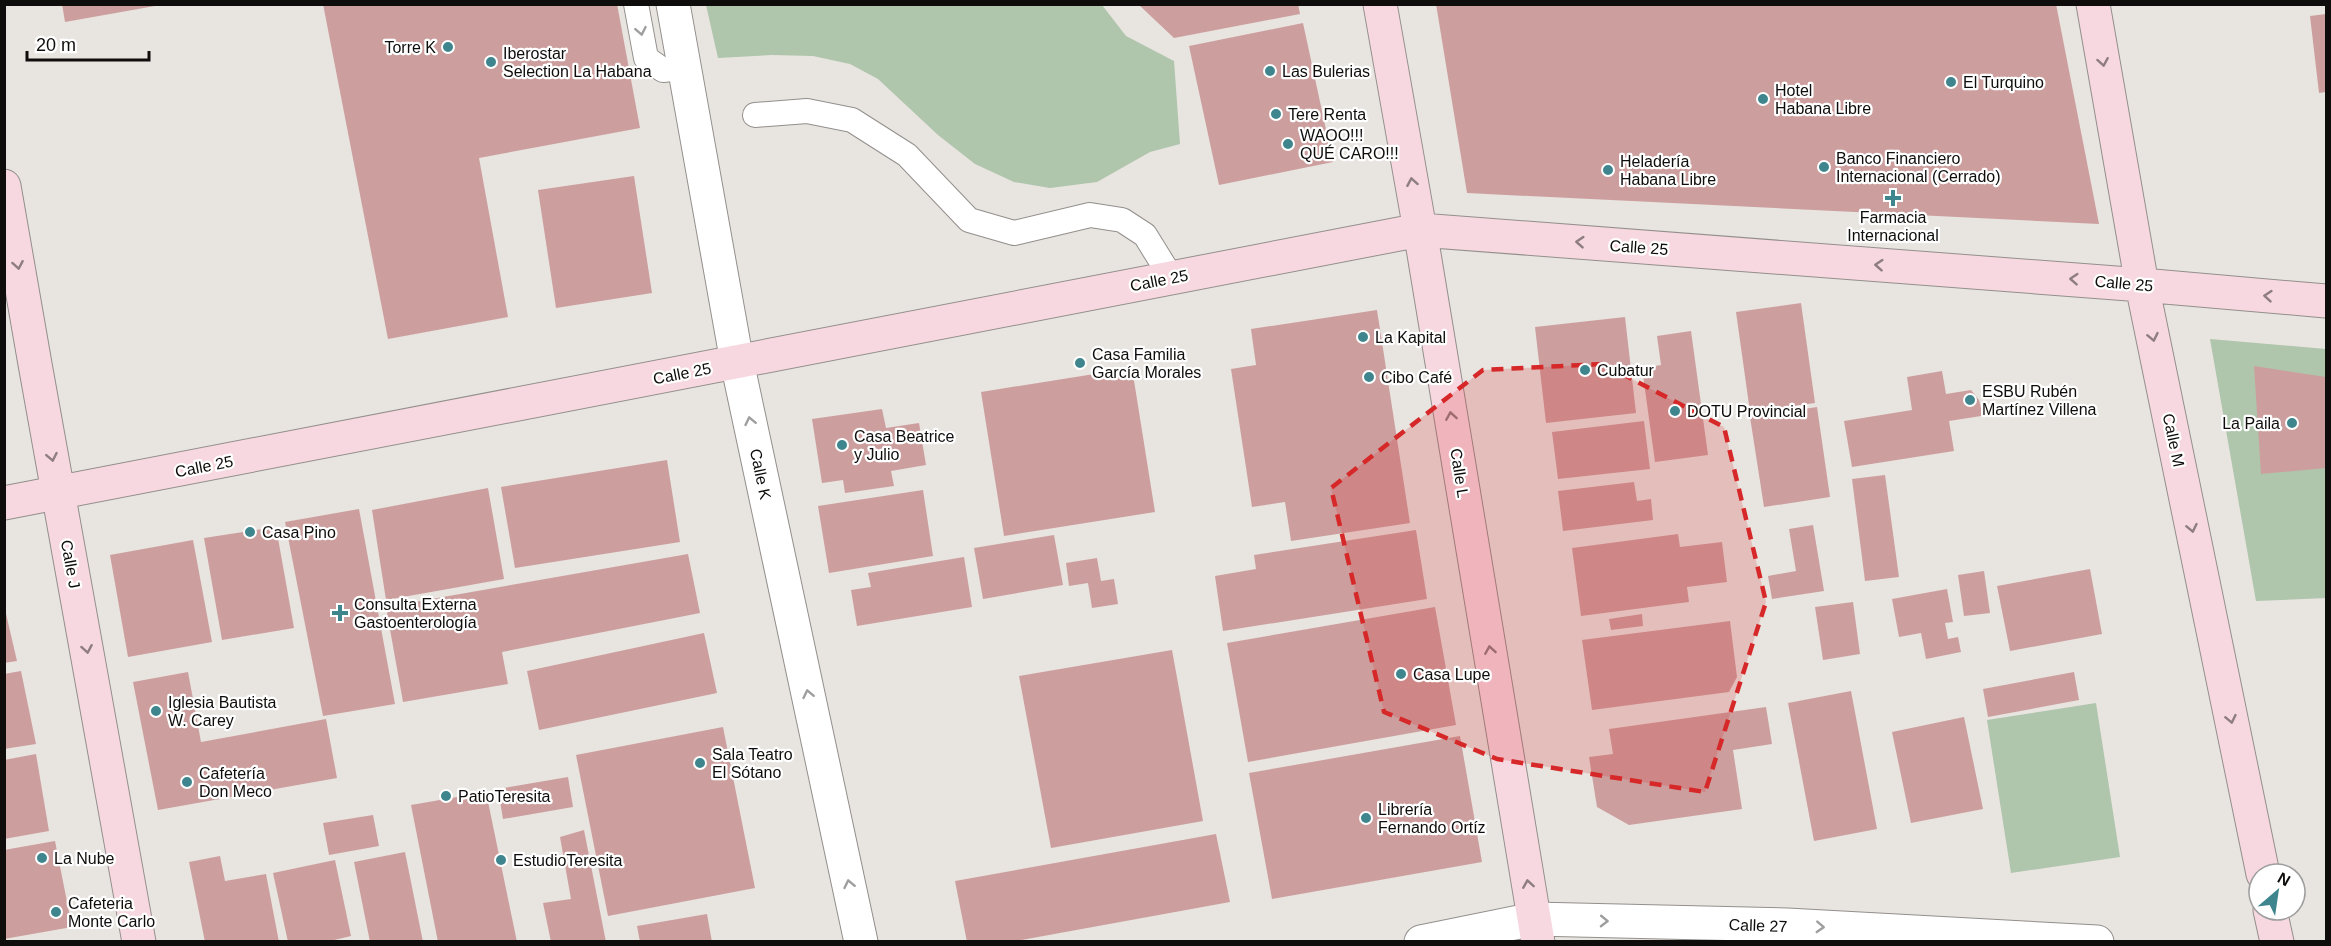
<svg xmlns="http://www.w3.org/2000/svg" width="2331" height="946" viewBox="0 0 2331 946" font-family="Helvetica,sans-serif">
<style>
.green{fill:#afc5ac}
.building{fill:#cc9f9e}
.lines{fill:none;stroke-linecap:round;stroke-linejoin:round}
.lane-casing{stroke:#938f8c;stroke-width:26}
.street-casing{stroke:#938f8c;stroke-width:35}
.secondary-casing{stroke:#938f8c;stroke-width:35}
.lane{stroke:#fff;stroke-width:24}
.street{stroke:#fff;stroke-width:33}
.secondary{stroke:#f7d8e1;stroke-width:33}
.oneway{stroke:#9f9e9e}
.oneway2{stroke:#8e7d81}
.marked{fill:#d62828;fill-opacity:0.2;stroke:#d62828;stroke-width:4.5;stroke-dasharray:12 8;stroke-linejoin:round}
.poi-dot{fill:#3e858e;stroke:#fff;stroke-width:2}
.labels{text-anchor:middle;stroke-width:4.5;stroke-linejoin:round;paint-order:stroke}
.poi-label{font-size:16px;fill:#0e0d0c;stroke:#fff;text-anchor:start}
.street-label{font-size:16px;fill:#0e0d0c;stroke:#fff}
</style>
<rect width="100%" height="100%" fill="#e8e4e0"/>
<!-- green -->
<path class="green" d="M706,5H1102L1126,36L1174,61L1180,144L1150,152L1097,182L1050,188L1014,182L975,164L938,135L878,79L850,64L813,56L772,55L718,58Z
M2210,339L2326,349V598L2256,601Z
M2096,703L2120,857L2011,873L1987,720Z"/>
<!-- building -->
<path class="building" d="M62,4H155V6L65,22Z
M323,4H617L640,128L479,158L508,317L388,339Z
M1138,4H1298L1300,14L1174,38Z
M1436,4H2056L2099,224L1467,193Z
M2326,14V92L2319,93L2310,16Z
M1303,23L1333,162L1219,185L1189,46Z
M634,176L652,293L556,308L538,190Z
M1801,303L1815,403L1750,412L1736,312Z
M1377,310L1410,523L1291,541L1285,502L1252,507L1231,369L1256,365L1251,329Z
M1625,317L1636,413L1546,423L1535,327Z
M1691,331L1708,455L1655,462L1642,368L1661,365L1657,336Z
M2254,366L2326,377V468L2261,474Z
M1132,368L1155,512L1004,536L981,392Z
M1942,371L1946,394L1971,390L1979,400L1981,408V416L1949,421L1954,451L1852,467L1844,421L1912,410L1907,377Z
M1817,407L1830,497L1764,507L1750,417Z
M882,409L886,428L919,423L926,465L891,471L894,486L845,493L843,480L822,483L812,419Z
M1644,421L1650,469L1558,479L1552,432Z
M667,460L680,542L515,568L501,487Z
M1885,475L1899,577L1865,581L1852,479Z
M1634,482L1637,501L1651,499L1653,520L1563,531L1558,491Z
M488,488L504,579L386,600L372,510Z
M923,490L933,556L829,573L818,506Z
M359,509L395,704L323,716L285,522Z
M1813,525L1824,591L1772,599L1768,576L1796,571L1789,529Z
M276,527L294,628L222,640L204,538Z
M1416,530L1427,599L1223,631L1215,576L1256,569L1254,555Z
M1678,534L1680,547L1722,542L1727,582L1687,587L1689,602L1581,616L1572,548Z
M1054,535L1063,585L983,599L974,548Z
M193,540L212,642L128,657L110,555Z
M688,554L700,613L502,652L508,684L403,702L386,607Z
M964,557L972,607L857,626L851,590L871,587L868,573Z
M1097,558L1101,581L1114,579L1118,604L1092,608L1088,583L1069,586L1066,563Z
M2090,569L2102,634L2010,651L1997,586Z
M1984,571L1990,613L1964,616L1958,575Z
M1947,589L1953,622L1945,623L1948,639L1958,637L1961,652L1926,659L1921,633L1899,637L1892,599Z
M1853,602L1860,654L1823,660L1815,607Z
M4,605L17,661L4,663Z
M1435,607L1456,725L1248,762L1227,643Z
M1642,614L1643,626L1611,630L1609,619Z
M1730,621L1737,677L1729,692L1592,710L1582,640Z
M704,633L717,693L539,730L527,671Z
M1172,650L1203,821L1051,848L1019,676Z
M21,671L36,744L4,749V674Z
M188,672L201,742L326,719L337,778L158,810L133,682Z
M2074,672L2079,700L1988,717L1983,689Z
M1851,691L1877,829L1814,841L1788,703Z
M1766,707L1772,744L1733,750L1742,809L1629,825L1597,807L1589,757L1613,754L1609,729Z
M1964,717L1983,809L1911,823L1892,732Z
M723,727L755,888L608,916L576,755Z
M1460,736L1482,862L1272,899L1249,773Z
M36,754L49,831L4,839V760Z
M568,777L573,807L503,819L498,789Z
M486,792L517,942H438L411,805Z
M373,815L379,846L329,855L323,823Z
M584,830L606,942H551L543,903L571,899L560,837Z
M1216,834L1230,902L1011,942H967L955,881Z
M55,841L72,927L4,939V850Z
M405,852L423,942H370L354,862Z
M220,856L225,881L266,874L279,942H205L189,862Z
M335,860L351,936L326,942H288L273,873Z
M707,914L712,942H640L637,926Z"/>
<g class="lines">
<defs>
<path id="lane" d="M636,4L646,58L663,70L685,67
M755,115L807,111L852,120L907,155L969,220L1014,233L1090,215L1122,220L1145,235L1171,277"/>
<path id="street" d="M673,4L737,362L861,942
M1421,942L1534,919L1787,925L2097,942"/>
<path id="secondary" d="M1380,4L1420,230L1538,942
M2093,4L2142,285L2263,874
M4,186L35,364L139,942
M4,503L1420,230L2142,285L2326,301
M2270,910L2277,942"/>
</defs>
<!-- lane casing -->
<use href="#lane" class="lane-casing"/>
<!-- street casing -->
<use href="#street" class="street-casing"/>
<!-- secondary casing -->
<use href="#secondary" class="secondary-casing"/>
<!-- lane -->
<use href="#lane" class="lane"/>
<!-- street -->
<use href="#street" class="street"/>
<!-- secondary -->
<use href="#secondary" class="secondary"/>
</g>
<!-- one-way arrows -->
<defs><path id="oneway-chevron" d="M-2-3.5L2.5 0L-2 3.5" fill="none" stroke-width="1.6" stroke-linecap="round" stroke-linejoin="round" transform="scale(1.5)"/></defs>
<g class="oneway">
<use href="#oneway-chevron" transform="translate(641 31) rotate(79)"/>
<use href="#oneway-chevron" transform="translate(750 421) rotate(-102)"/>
<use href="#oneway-chevron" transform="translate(808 694) rotate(-102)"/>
<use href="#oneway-chevron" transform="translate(849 884) rotate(-102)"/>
<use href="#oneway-chevron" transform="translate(1604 921) rotate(1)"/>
<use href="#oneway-chevron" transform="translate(1820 927) rotate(3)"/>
</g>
<g class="oneway2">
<use href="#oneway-chevron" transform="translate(2103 62) rotate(80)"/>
<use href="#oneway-chevron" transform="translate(1412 182) rotate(-100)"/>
<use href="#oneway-chevron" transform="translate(1580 242) rotate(-176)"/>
<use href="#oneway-chevron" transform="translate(18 265) rotate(80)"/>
<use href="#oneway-chevron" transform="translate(1879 265) rotate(-176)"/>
<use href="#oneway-chevron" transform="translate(2074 279) rotate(-176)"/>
<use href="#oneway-chevron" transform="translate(2268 296) rotate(-175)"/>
<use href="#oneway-chevron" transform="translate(2153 337) rotate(78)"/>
<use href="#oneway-chevron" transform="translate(1451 416) rotate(-99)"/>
<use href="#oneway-chevron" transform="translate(52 457) rotate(79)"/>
<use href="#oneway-chevron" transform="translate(2192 528) rotate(78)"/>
<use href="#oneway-chevron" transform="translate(87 649) rotate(80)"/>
<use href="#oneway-chevron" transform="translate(1490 650) rotate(-99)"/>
<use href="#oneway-chevron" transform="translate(2231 719) rotate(78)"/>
<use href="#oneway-chevron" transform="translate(1528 884) rotate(-99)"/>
</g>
<!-- marked area -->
<path class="marked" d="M1603,364L1724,427L1766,602L1705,792L1497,759L1384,712L1331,488L1483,370Z"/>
<!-- markers -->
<g class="poi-dot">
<circle cx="448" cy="47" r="6"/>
<circle cx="491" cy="62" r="6"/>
<circle cx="1270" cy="71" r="6"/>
<circle cx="1951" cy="82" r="6"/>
<circle cx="1763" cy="99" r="6"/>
<circle cx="1276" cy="114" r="6"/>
<circle cx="1288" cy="144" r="6"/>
<circle cx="1824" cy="167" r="6"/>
<circle cx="1608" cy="170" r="6"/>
<path d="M1890 189h6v6h6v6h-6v6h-6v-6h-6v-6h6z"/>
<circle cx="1363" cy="337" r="6"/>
<circle cx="1080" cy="363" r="6"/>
<circle cx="1585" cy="370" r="6"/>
<circle cx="1369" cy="377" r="6"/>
<circle cx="1970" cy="400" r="6"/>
<circle cx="1675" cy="411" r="6"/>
<circle cx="2292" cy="423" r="6"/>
<circle cx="842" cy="445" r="6"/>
<circle cx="250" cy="532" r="6"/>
<path d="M337 604h6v6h6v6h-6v6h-6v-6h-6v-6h6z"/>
<circle cx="1401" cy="674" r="6"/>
<circle cx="156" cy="711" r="6"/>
<circle cx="700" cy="763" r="6"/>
<circle cx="187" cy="782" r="6"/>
<circle cx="446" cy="796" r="6"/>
<circle cx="1366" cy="818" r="6"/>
<circle cx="42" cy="858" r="6"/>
<circle cx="501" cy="860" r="6"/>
<circle cx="56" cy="912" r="6"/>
</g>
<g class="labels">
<!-- poi labels -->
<g class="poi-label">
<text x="436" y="53" text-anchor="end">Torre K</text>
<text x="503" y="59">Iberostar<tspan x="503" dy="18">Selection La Habana</tspan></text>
<text x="1282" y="77">Las Bulerias</text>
<text x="1963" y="88">El Turquino</text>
<text x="1775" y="96">Hotel<tspan x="1775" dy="18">Habana Libre</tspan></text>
<text x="1288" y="120">Tere Renta</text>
<text x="1300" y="141">WAOO!!!<tspan x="1300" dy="18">QUÉ CARO!!!</tspan></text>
<text x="1836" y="164">Banco Financiero<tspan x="1836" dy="18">Internacional (Cerrado)</tspan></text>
<text x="1620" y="167">Heladería<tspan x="1620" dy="18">Habana Libre</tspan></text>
<text x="1893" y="223" text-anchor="middle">Farmacia<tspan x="1893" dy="18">Internacional</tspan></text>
<text x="1375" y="343">La Kapital</text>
<text x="1092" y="360">Casa Familia<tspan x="1092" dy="18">García Morales</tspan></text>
<text x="1597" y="376">Cubatur</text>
<text x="1381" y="383">Cibo Café</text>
<text x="1982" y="397">ESBU Rubén<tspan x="1982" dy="18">Martínez Villena</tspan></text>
<text x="1687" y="417">DOTU Provincial</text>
<text x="2280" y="429" text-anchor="end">La Paila</text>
<text x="854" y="442">Casa Beatrice<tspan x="854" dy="18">y Julio</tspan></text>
<text x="262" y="538">Casa Pino</text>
<text x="354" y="610">Consulta Externa<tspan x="354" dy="18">Gastoenterología</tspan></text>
<text x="1413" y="680">Casa Lupe</text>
<text x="168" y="708">Iglesia Bautista<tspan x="168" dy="18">W. Carey</tspan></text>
<text x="712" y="760">Sala Teatro<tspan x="712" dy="18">El Sótano</tspan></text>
<text x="199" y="779">Cafetería<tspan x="199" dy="18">Don Meco</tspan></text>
<text x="458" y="802">PatioTeresita</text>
<text x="1378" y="815">Librería<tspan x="1378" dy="18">Fernando Ortíz</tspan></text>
<text x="54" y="864">La Nube</text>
<text x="513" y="866">EstudioTeresita</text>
<text x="68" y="909">Cafeteria<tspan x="68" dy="18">Monte Carlo</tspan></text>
</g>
<!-- street labels -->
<g class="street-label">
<text transform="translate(1639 247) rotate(4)" y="6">Calle 25</text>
<text transform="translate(1159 280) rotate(-11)" y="6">Calle 25</text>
<text transform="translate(2124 283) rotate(5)" y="6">Calle 25</text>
<text transform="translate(682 373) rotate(-11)" y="6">Calle 25</text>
<text transform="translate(2174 440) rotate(78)" y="6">Calle M</text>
<text transform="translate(204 466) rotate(-11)" y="6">Calle 25</text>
<text transform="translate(1460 473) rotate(81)" y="6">Calle L</text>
<text transform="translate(761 474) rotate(78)" y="6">Calle K</text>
<text transform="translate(71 564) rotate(80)" y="6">Calle J</text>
<text transform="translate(1758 925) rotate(2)" y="6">Calle 27</text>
</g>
</g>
<!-- border -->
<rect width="2331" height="946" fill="none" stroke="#0e0d0c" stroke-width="12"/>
<!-- north arrow -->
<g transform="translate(2277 892) rotate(29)"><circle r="28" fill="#ffffff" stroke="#9f9e9e" stroke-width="1.5"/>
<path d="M0-4.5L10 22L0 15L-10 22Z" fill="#3e858e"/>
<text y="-9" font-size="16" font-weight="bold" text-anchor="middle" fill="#0e0d0c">N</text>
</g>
<!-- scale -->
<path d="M27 51v9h122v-9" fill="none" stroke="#0e0d0c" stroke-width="3"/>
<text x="36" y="51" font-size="18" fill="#0e0d0c" stroke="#ffffff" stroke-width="4.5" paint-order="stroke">20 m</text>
</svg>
